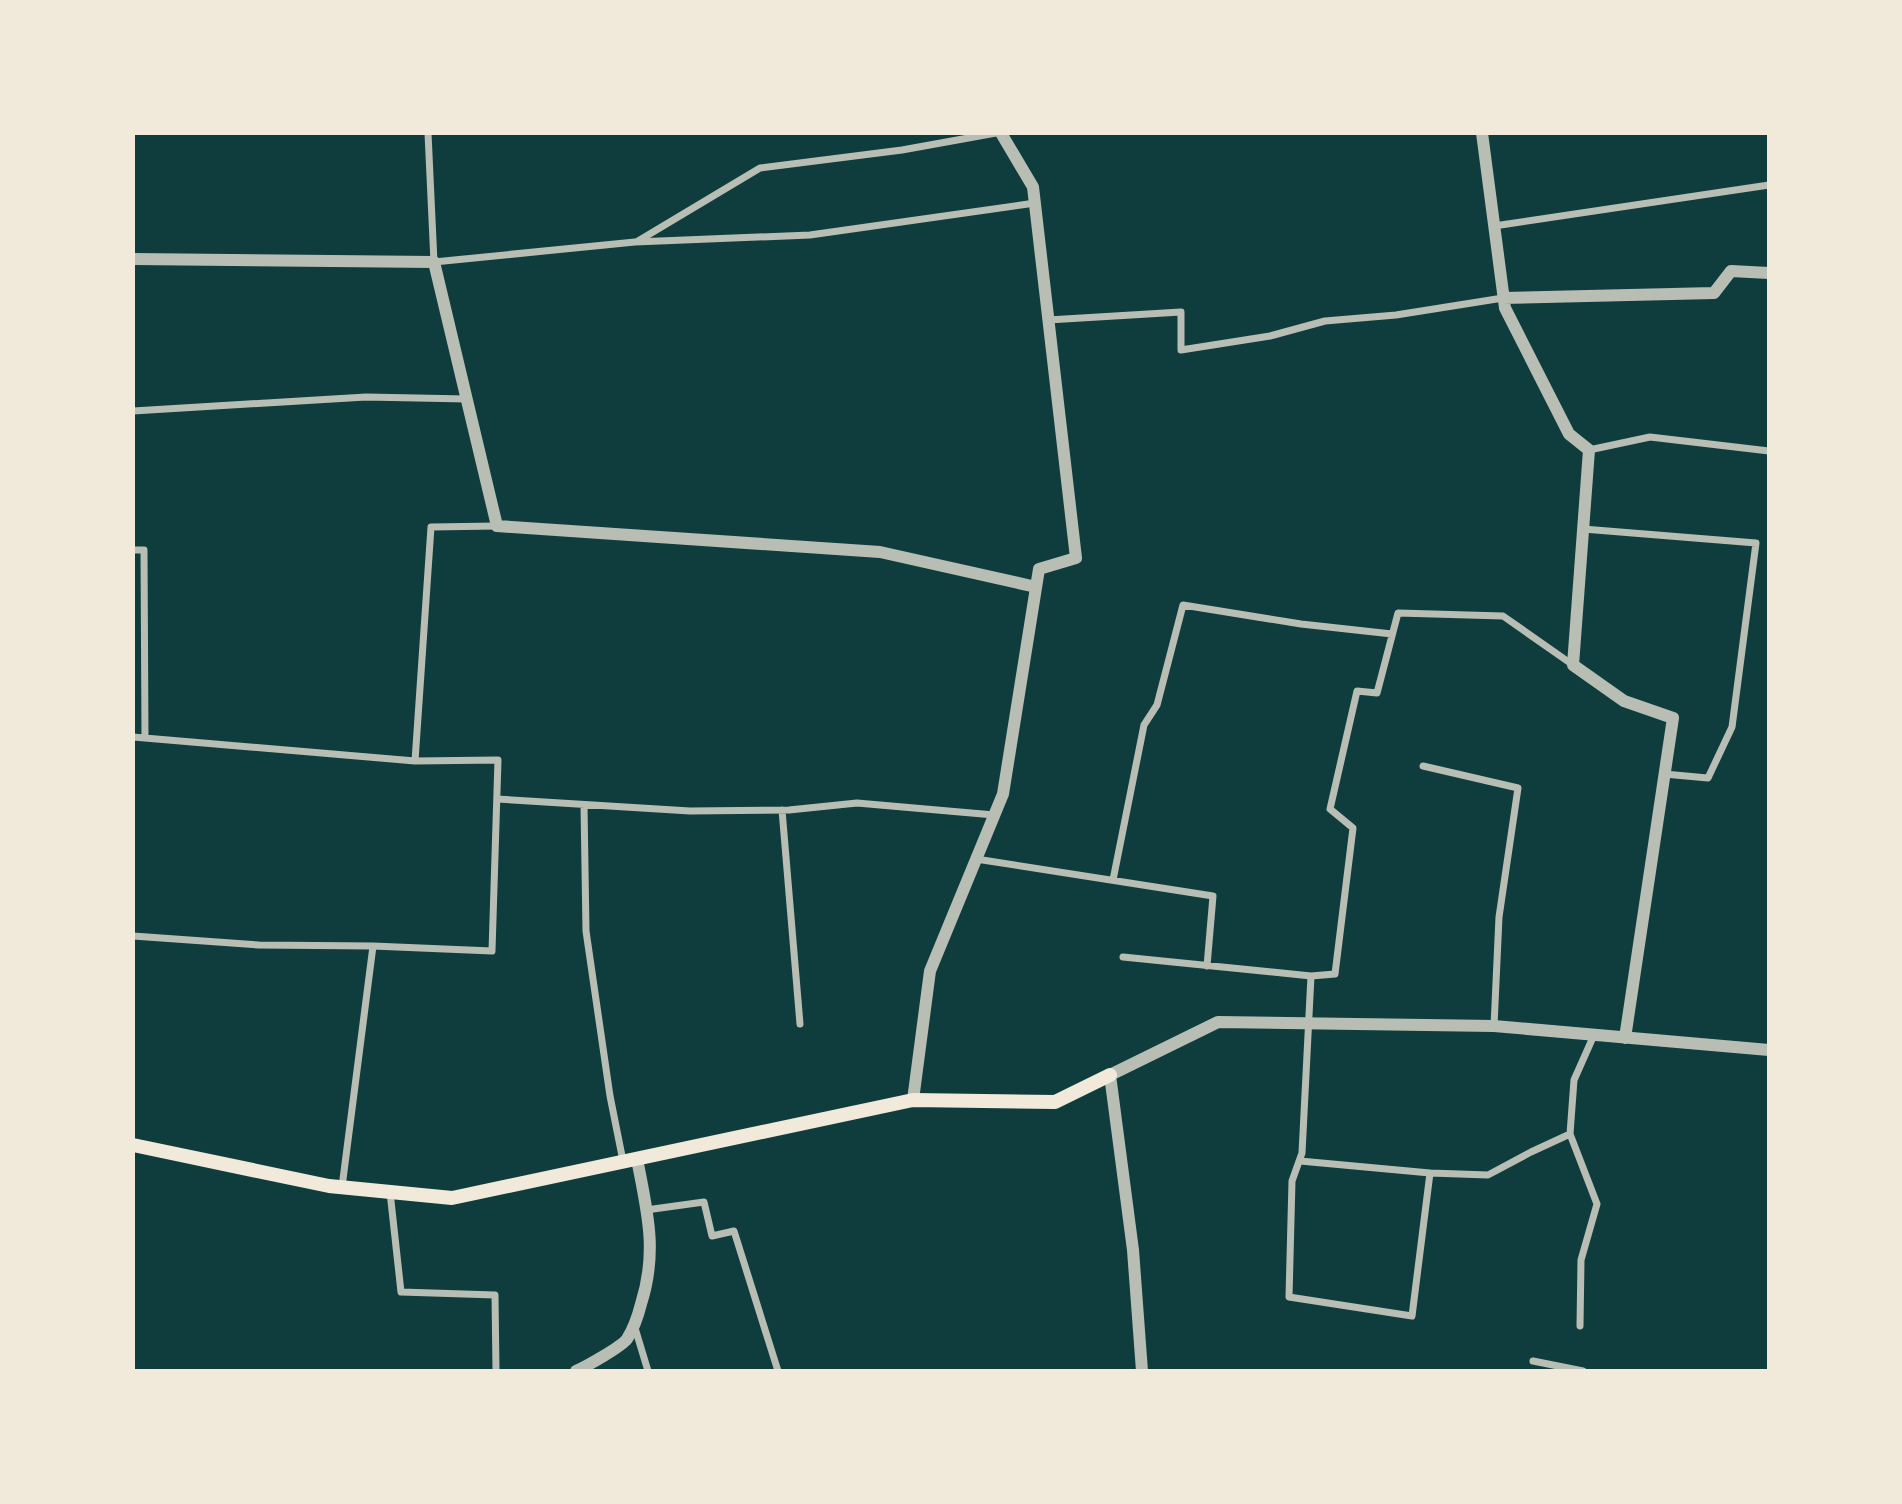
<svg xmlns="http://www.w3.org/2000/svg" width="1902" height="1504" viewBox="0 0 1902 1504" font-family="'Golos Text',sans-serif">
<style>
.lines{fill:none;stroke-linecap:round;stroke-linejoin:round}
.minor{stroke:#b8beb3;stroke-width:7}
.tertiary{stroke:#b8beb3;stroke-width:12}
.secondary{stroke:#f1e9da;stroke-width:14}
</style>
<rect width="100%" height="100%" fill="#0f3d3e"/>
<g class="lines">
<!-- minor -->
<path class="minor" d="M428,133L434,262L635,242L810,235L1035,203
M1494,226L1769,185
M638,241L760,168L902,150L996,133
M1048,320L1181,312V350L1270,336L1325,321L1396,315L1503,298
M133,411L366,397L467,399
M1589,450L1650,437L1769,451
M1583,529L1756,543L1732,727L1708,778L1664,774
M133,550H144L145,738
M133,737L415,761L431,527L497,526
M1423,766L1518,788L1499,917L1494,1026
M497,799L690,811L789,810L857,803L994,815
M584,805L586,931L610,1096L623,1161
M782,810L800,1024
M976,859L1213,896L1207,966
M1113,880L1144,725L1157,705L1183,605L1301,624L1392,634
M133,936L259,945L373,946L342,1187
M373,946L492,951L498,760L415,761
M1123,957L1311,976
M1570,1134L1531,1152L1488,1175L1430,1173L1412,1316L1289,1297L1292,1181L1302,1153L1311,976L1335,974L1353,828L1330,809L1357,691L1377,693L1398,613L1503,616L1573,665
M1300,1161L1430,1173
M390,1192L401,1292L495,1295L496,1371
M646,1210L704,1202L712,1236L734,1231L778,1371
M1580,1326L1581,1260L1597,1204L1570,1134L1574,1080L1594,1035
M635,1328L648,1371
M1533,1361L1583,1371"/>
<!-- tertiary -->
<path class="tertiary" d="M1482,133L1505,308L1569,434L1589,450L1573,665L1624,701L1673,718L1625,1038
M133,259L434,262L497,526L880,552L1036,587
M1503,298L1714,293L1731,271L1769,273
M913,1100L930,971L1003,794L1039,569L1076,558L1033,187L1001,133
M576,1371C587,1366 621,1347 627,1339C634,1328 638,1316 641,1304C658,1251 647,1211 637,1159
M1142,1371L1133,1250L1110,1075L1218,1022L1494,1026L1769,1050"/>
<!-- secondary -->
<path class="secondary" d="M133,1145L329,1186L452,1198L913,1100L1055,1102L1110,1075"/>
</g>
<!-- border -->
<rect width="1902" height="1504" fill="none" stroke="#f1e9da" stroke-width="270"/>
</svg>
